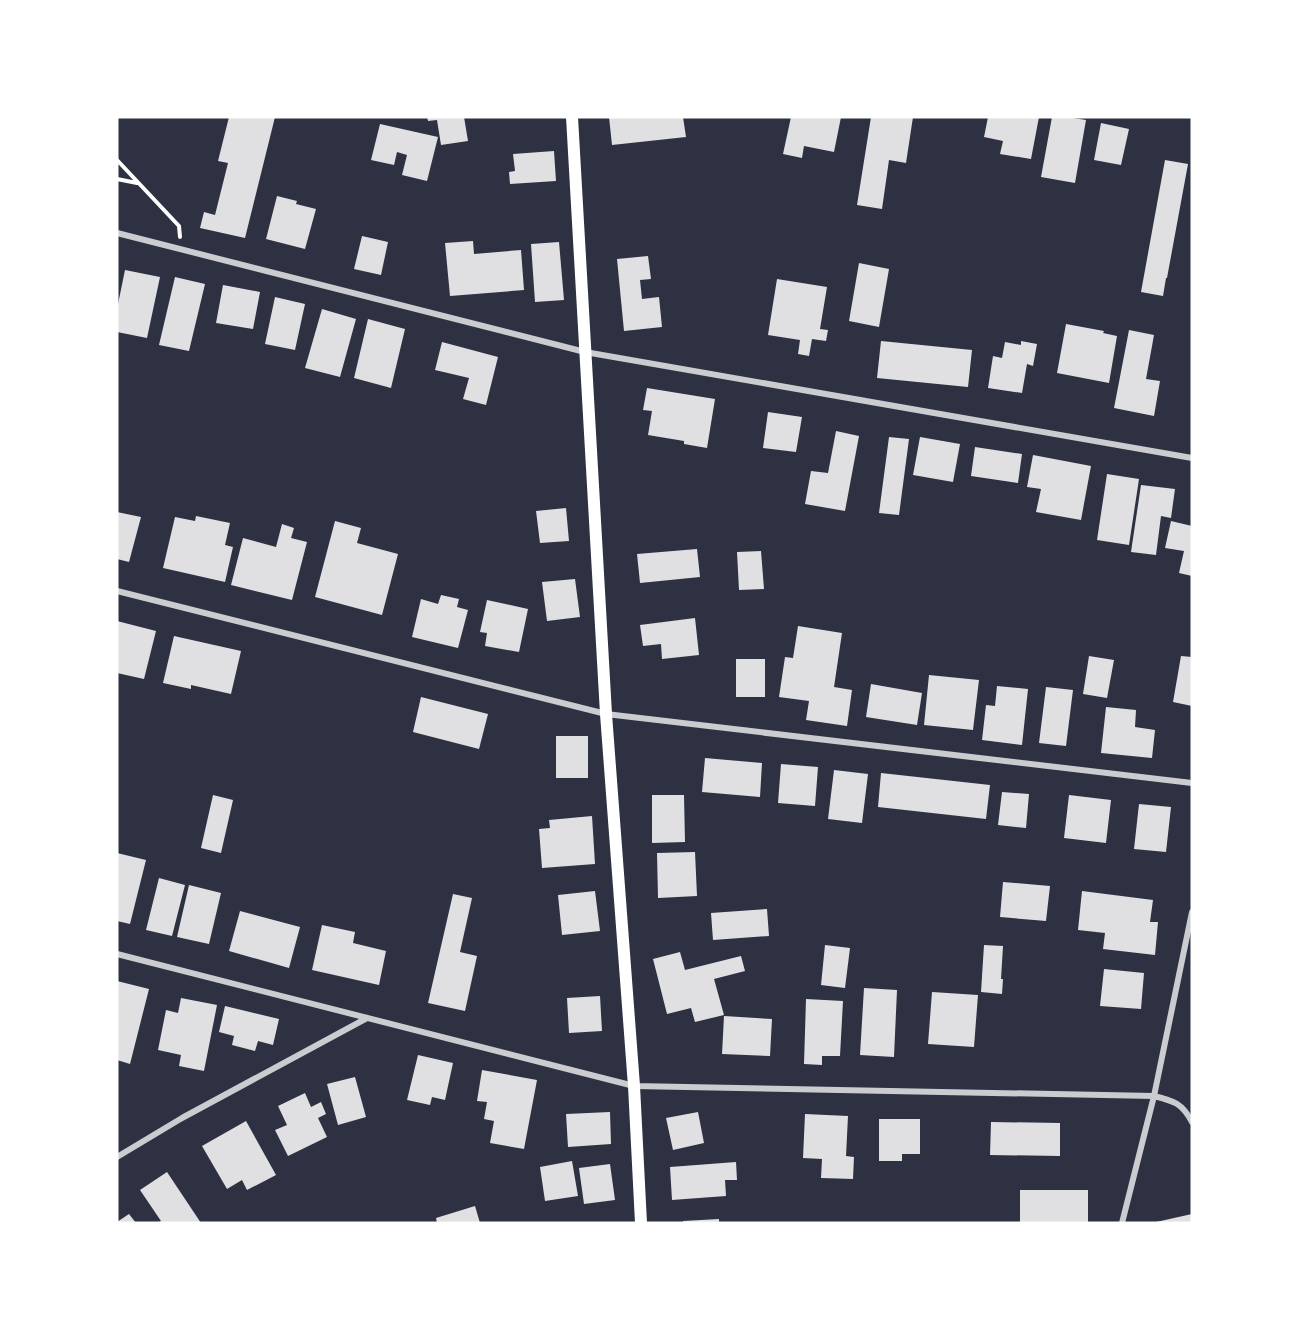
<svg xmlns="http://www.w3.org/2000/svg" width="1309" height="1340" viewBox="0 0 1309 1340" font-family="'Alegreya Sans',sans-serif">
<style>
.building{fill:#e0e0e3}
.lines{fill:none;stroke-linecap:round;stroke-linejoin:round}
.path{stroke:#fff;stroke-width:4}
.minor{stroke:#caccd0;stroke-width:6}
.secondary{stroke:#fff;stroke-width:12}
</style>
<rect width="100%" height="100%" fill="#2d3142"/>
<!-- building -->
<path class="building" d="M229,117H275L245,238L200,228L204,212L215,215L228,163L218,161Z
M427,117H464L468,141L441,145L437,120L428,121Z
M609,117H683L686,137L612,145Z
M791,117H841L834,152L804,146L802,158L783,154Z
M871,117H913L906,163L889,160L882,209L857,205Z
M988,117H1039L1031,159L1000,154L1003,141L984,137Z
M1052,117H1067L1086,120L1075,183L1041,177Z
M1101,123L1129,129L1121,165L1094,160Z
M380,124L438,137L427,181L402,175L407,155L397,152L394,165L371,160Z
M554,151L556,181L510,184L509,172L515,171L513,154Z
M1165,160L1188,164L1167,278H1166L1163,296L1141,292Z
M277,196L297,201L296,204L316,209L305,249L266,239Z
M362,236L388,242L381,275L354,269Z
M473,241L474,254L521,250L524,290L450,296L445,243Z
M559,242L564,300L535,302L531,244Z
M648,256L651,279L640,280L642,299L659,297L662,327L624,331L617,259Z
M859,263L889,269L879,327L849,321Z
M125,270L160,277L147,338L117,332V309Z
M175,277L205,284L189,351L159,345Z
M777,279L827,287L820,329L828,330L826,341L812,339L809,356L798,354L800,340L768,335Z
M223,285L260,292L253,329L216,323Z
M275,297L305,304L295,350L265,344Z
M322,309L356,319L340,377L305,368Z
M368,319L405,329L391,388L354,378Z
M1066,324L1104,331L1103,333L1117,336L1109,383L1057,373Z
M1129,330L1154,335L1146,379L1160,381L1154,416L1114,408Z
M881,341L972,350L968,387L877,378Z
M1021,341L1037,344L1033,366L1027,364L1022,393L988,388L993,356L1002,358L1005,342L1021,345Z
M442,342L498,357L486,405L463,399L469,378L435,370Z
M647,388L715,399L707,448L684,444V441L648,435L652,411L643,410Z
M768,412L802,417L796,452L763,448Z
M836,431L859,436L845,511L805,504L811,471L828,473Z
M889,437L909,439L899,515L879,513Z
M920,437L960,444L953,482L913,475Z
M975,447L1022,454L1018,483L971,476Z
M1033,455L1091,466L1081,520L1036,512L1041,489L1027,487Z
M1107,474L1139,479L1129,545L1097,540Z
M1141,485L1175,489L1171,518L1161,516L1156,555L1131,552Z
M566,508L569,541L540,543L536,511Z
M117,512L141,517L129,562L117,559Z
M196,516L230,523L225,545L233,547L225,582L163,568L175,517L195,521Z
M335,521L361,528L357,543L398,554L382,615L315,597Z
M1171,521L1192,526V576L1179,573L1184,551L1165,548Z
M282,524L294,528L291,538L307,542L292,600L231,585L243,538L276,547Z
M697,549L700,577L640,583L637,554Z
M761,551L764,589L739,590L737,552Z
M575,579L580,617L547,621L542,582Z
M441,595L459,599L457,607L468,610L458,648L412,637L421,599L438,604Z
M487,600L528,609L519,652L485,646L487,633L480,632Z
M695,618L699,655L662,659L661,644L643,646L640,625Z
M117,621L156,631L144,679L117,673Z
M798,626L842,633L834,687L852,690L847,726L806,720L809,701L779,697L785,657L793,658Z
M174,636L241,651L231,694L191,685V689L163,683Z
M1089,656L1114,660L1107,698L1083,694Z
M1181,656L1192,657V706L1173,702Z
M736,659H765V697H736Z
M929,675L979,680L973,730L924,725Z
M871,684L922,693L917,725L866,717Z
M997,686L1028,689L1022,745L982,740L986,705L995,706Z
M1046,687L1073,690L1066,746L1039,743Z
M421,697L488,714L479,749L413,732Z
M1106,707L1136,710L1135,727L1155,730L1152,758L1101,753Z
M556,736H588V778H556Z
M705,758L762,763L760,797L702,792Z
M781,764L818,767L815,806L778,803Z
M834,770L868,774L862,823L828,819Z
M881,773L990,785L986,819L878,807Z
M1002,792L1029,794L1026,828L998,825Z
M213,795L233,800L221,853L201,848Z
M652,795H684L685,842L652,843Z
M1069,795L1111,800L1106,843L1064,838Z
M1139,804L1171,807L1166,852L1134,849Z
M592,816L595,864L542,868L539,829L550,828L549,820Z
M695,852L697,896L658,898L657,853Z
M117,853L146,860L130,924L117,921Z
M159,878L185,885L172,936L146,930Z
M1003,882L1050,886L1046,921L1000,917Z
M189,885L221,893L209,944L177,937Z
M595,891L600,931L562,935L558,895Z
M1082,891L1153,900L1150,922H1158L1155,955L1103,949L1105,933L1078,930Z
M453,894L472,898L460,952L477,956L465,1011L428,1003Z
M767,909L769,936L713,940L711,913Z
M240,911L300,927L289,968L229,951Z
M322,925L355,932L353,943L386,951L379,985L312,970Z
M825,945L850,948L845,988L821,985Z
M984,945L1003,946L1001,979H1003L1002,994L981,992Z
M680,952L685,970L741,956L745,971L714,979L724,1015L695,1022L691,1008L667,1014L653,959Z
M1104,969L1144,973L1141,1009L1100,1006Z
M117,981L149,989L130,1064L117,1060Z
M864,988L897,990L894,1057L860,1055Z
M932,992L978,995L974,1047L928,1044Z
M600,996L602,1031L569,1033L567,998Z
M181,998L217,1005L204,1071L179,1066L181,1055L158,1050L166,1010L178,1013Z
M806,999L843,1001L840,1056H822V1065L804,1064Z
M225,1006L279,1019L273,1045L258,1041L255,1051L232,1045L234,1036L219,1032Z
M724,1016L772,1019L770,1056L722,1054Z
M418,1055L453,1063L445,1100L432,1097L430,1105L407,1100Z
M482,1070L537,1080L524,1149L490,1143L494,1121L484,1119L487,1102L477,1101Z
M355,1077L366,1117L338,1125L327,1084Z
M305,1093L311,1107L321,1102L326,1114L318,1118L327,1137L288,1156L275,1130L287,1125L278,1106Z
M610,1112L611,1144L568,1147L566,1114Z
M698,1112L704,1143L673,1150L666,1118Z
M805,1114L848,1116L846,1156L854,1157L853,1179L821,1178L822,1159L803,1158Z
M879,1119H920V1154H902V1161H879Z
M246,1121L276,1175L247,1190L242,1180L227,1189L202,1146Z
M991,1122L1060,1123V1156L990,1155Z
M572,1161L578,1196L545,1201L540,1167Z
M736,1162L737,1180H725L726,1196L672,1200L670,1167Z
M610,1164L615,1200L584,1204L579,1168Z
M167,1172L201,1223H157L161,1221L140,1190Z
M1020,1190H1088V1223H1020Z
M475,1206L480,1223H437L436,1218Z
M129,1214L136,1223H117V1222Z
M1192,1214V1223H1156V1222Z
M719,1219V1223H683V1221Z"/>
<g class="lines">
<!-- path -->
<path class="path" d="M117,160L179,226L180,237
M117,179L137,183"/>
<!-- minor -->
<path class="minor" d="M117,233L585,352L1192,458
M117,591L606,714L1192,783
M117,954L634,1086L1154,1096C1174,1101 1182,1103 1192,1122
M117,1157L182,1118L367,1018
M1122,1223L1154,1096L1192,912"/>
<!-- secondary -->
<path class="secondary" d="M572,117L606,714L634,1086L641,1223"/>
</g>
<!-- border -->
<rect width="1309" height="1340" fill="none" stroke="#ffffff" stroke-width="237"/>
</svg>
